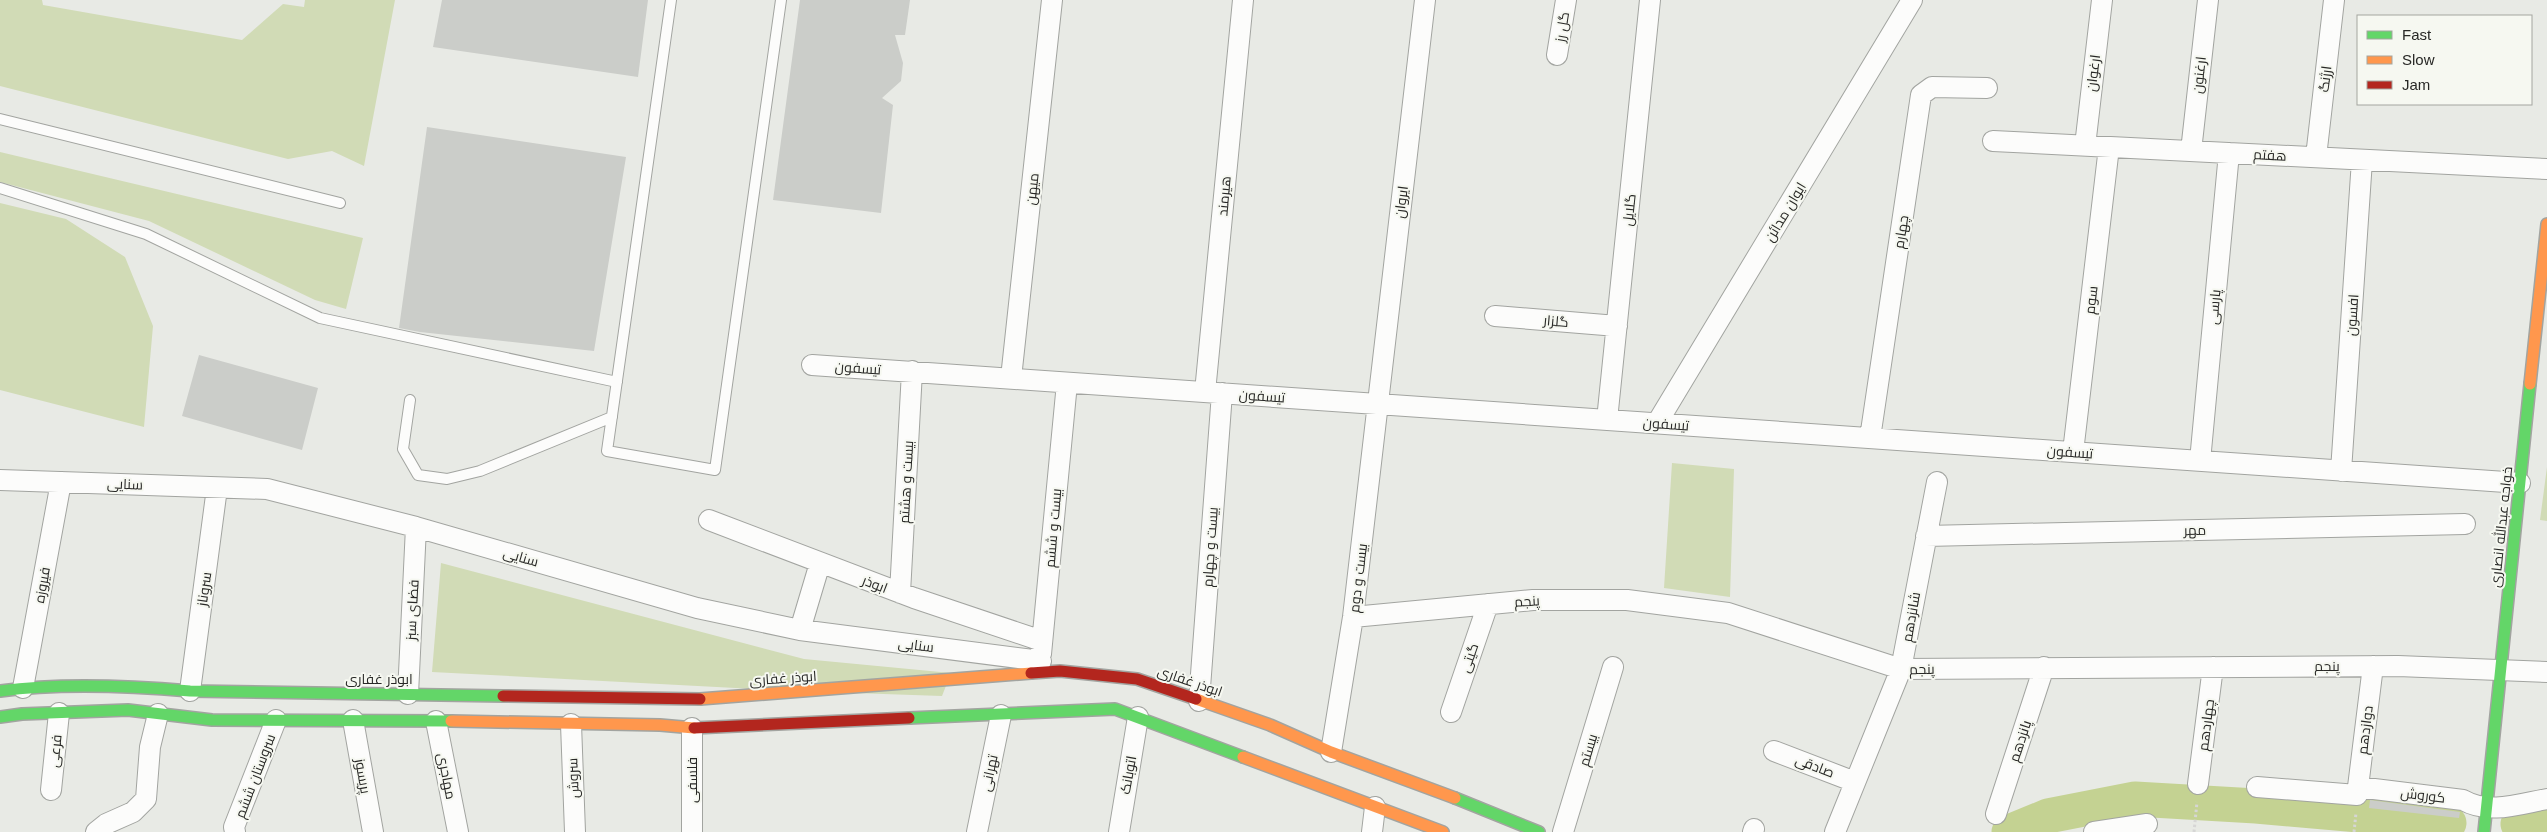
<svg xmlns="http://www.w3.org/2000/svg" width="2547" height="832" viewBox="0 0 2547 832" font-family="Arial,Cairo,sans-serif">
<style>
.green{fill:#d1dbb6}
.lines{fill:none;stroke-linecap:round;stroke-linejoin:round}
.river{stroke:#c4d292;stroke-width:35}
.building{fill:#cbcdc9}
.lane-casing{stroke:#a2a4a0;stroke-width:12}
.street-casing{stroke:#a2a4a0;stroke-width:22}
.fast-casing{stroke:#a2a4a0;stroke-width:14}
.slow-casing{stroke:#a2a4a0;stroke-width:14}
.jam-casing{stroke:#a2a4a0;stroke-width:14}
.path{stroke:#d6d6d5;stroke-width:3;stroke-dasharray:2.5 2.5;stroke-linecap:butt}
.lane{stroke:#fcfcfb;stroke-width:10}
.street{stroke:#fcfcfb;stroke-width:20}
.fast{stroke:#63d668;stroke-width:11}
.slow{stroke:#ff974d;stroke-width:11}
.jam{stroke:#b3261e;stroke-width:11}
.labels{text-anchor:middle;stroke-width:4;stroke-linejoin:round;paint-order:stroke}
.street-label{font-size:14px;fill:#282826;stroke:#f6f8f1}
</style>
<rect width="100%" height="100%" fill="#e8eae5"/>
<!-- green -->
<path class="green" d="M0,0H42L43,5L242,40L283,4L304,7L305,0H395L364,166L332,151L288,159L0,86Z
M0,152L363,238L346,309L315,300L149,221L0,182Z
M0,203L66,219L125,257L153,326L144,427L0,390Z
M1672,463L1734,469L1730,597L1664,588Z
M2547,467V521L2540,520Z
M441,563L804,659L951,673L942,696L795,691L432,672Z"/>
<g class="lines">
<!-- river -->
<path class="river" d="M2518,824L2547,820
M2009,832L2048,816L2135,799L2256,806L2449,823"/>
</g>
<!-- building -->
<path class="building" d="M442,0H648L638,77L433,47Z
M800,0H910L905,35H895L903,63L901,81L882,98L893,105L881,213L773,200Z
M427,127L626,157L594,351L420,332L399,328Z
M199,355L318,388L302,450L182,416Z
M2370,800L2460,812L2459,818L2369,808Z"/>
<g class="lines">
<defs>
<path id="lane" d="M671,0L607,451L715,470L781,0
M0,119L340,203
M0,188L146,234L320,318L617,382
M410,400L403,449L418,475L447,479L480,471L612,417"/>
<path id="street" d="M1557,55L1566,0
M1993,141L2547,169
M2085,146L2102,0
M2191,151L2208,0
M2316,157L2334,0
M1495,316L1617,326
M812,365L2520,483
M1011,378L1052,0
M1205,392L1243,0
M1607,420L1650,0
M1657,423L1912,0
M1870,438L1921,95L1932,87L1987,88
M2073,452L2109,147
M2200,461L2229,153
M2341,471L2362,160
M0,480L267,489L416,527L697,608L800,630L1041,661
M709,520L914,598L1042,641
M1926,536L2465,524
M900,593L912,371
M1353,617L1533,600H1627L1728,613L1901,669L2398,666L2547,672
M800,630L820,563
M1041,654L1067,383
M23,688L61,482
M190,691L217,488
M408,694L416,527
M1199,701L1222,393
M1451,712L1488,604
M353,720L373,832
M436,721L458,832
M571,724L575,832
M1774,751L1855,782
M1331,752L1353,617L1425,0
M2198,784L2213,667
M2257,787L2357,795L2373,666
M2358,787L2463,800C2489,815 2519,804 2547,799
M51,790L59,713
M1996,814L2044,667
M96,832L106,824L133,812L146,799L150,747L158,714
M235,832L234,827L276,720
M692,832V728
M977,832L1001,715
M1119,832L1138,717
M1372,832L1375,807
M1563,832L1613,667
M1753,832L1754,829
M1835,832L1901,669L1937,482
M2094,832L2147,824"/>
<path id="fast" d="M0,691C58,683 132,686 190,691L503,696
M0,717L22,714L128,710L212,720L451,721
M909,718L1115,709L1243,757
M1455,798L1539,832
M2484,832L2530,384"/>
<path id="slow" d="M2530,384L2547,224
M700,699L1031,673
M1196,699L1270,725L1331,752L1455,798
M451,721L660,725L694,728
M1243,757L1443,832"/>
<path id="jam" d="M1031,673L1060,671L1137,679L1196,699
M503,696L700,699
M694,728L909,718"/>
</defs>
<!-- lane casing -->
<use href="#lane" class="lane-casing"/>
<!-- street casing -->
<use href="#street" class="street-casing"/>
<!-- fast casing -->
<use href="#fast" class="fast-casing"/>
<!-- slow casing -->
<use href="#slow" class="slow-casing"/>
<!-- jam casing -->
<use href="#jam" class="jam-casing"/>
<!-- path -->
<path class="path" d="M2194,832L2197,802
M2354,832L2356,813"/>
<!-- lane -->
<use href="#lane" class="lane"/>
<!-- street -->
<use href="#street" class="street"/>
<!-- fast -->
<use href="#fast" class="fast"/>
<!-- slow -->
<use href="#slow" class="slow"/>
<!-- jam -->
<use href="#jam" class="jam"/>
</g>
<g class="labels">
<!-- street labels -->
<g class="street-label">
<text transform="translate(1562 27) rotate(-81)" y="5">گل رز</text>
<text transform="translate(2093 73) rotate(-83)" y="5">ارغوان</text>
<text transform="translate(2199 75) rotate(-84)" y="5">ارغنون</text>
<text transform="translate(2325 79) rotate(-83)" y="5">ارژنگ</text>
<text transform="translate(2270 155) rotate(3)" y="5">هفتم</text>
<text transform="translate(1032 189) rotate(-84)" y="5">میهن</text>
<text transform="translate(1224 196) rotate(-85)" y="5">هیرمند</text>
<text transform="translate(1401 202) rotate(-83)" y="5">ایروان</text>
<text transform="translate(1629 210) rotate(-84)" y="5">گلایل</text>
<text transform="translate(1785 212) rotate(-59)" y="5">ایوان مدائن</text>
<text transform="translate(1901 232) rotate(-81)" y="5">چهارم</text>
<text transform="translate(2091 300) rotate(-83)" y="5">سوم</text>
<text transform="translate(2214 307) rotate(-85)" y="5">پارسی</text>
<text transform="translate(2352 315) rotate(-86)" y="5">افسون</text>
<text transform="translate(1556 321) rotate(5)" y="5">گلزار</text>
<text transform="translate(858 368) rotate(4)" y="5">تیسفون</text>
<text transform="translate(1262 396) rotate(4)" y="5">تیسفون</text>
<text transform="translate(1666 424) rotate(4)" y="5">تیسفون</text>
<text transform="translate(2070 452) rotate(4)" y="5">تیسفون</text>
<text transform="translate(906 482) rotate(-87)" y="5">بیست و هشتم</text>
<text transform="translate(125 484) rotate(2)" y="5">سنایی</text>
<text transform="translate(2501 527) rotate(-84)" y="5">خواجه عبدالله انصاری</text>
<text transform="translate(1053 528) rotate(-85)" y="5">بیست و ششم</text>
<text transform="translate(2195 530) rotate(-1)" y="5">مهر</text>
<text transform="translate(1210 547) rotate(-86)" y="5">بیست و چهارم</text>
<text transform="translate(521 557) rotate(16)" y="5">سنایی</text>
<text transform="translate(1358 578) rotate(-83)" y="5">بیست و دوم</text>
<text transform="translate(875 584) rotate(21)" y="5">ابوذر</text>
<text transform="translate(42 585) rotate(-80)" y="5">فیروزه</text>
<text transform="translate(204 589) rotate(-82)" y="5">سروناز</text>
<text transform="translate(1527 601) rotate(-3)" y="5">پنجم</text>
<text transform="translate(412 610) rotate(-87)" y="5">فضای سبز</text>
<text transform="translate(1911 617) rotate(-80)" y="5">شانزدهم</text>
<text transform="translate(916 645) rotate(7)" y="5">سنایی</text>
<text transform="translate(1469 658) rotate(-71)" y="5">گیتی</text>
<text x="2327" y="671">پنجم</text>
<text transform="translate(1922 669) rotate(-1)" y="5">پنجم</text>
<text transform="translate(783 678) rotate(-4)" y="5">ابوذر غفاری</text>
<text x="379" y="684">ابوذر غفاری</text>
<text transform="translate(1190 681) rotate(19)" y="5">ابوذر غفاری</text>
<text transform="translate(2206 725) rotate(-83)" y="5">چهاردهم</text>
<text transform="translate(2365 730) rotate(-83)" y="5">دوازدهم</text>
<text transform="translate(2020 741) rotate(-72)" y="5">پانزدهم</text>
<text transform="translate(1588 750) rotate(-73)" y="5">بیستم</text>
<text transform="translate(55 751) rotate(-84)" y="5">فرعی</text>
<text transform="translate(1815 766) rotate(21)" y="5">صادقی</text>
<text transform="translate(989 773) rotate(-78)" y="5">تهرانی</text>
<text transform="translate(1128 775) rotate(-80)" y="5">اتوبانک</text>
<text transform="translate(255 776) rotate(-69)" y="5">سروستان ششم</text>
<text transform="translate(363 776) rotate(80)" y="5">پریسوز</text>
<text transform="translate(447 776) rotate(79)" y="5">مهاجری</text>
<text transform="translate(573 778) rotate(-92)" y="5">سروش</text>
<text transform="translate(692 780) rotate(-90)" y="5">فلسفی</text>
<text transform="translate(2423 795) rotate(7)" y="5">کوروش</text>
</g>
</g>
<!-- legend -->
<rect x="2357" y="15" width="175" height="90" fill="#f6f8f1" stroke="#a4a5a0"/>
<rect x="2367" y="31" width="25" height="8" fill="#63d668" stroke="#a4a5a0"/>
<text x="2402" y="40" font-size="15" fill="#282826">Fast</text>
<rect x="2367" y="56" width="25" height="8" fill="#ff974d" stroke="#a4a5a0"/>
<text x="2402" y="65" font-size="15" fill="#282826">Slow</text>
<rect x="2367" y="81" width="25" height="8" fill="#b3261e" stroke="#a4a5a0"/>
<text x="2402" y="90" font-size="15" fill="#282826">Jam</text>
</svg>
